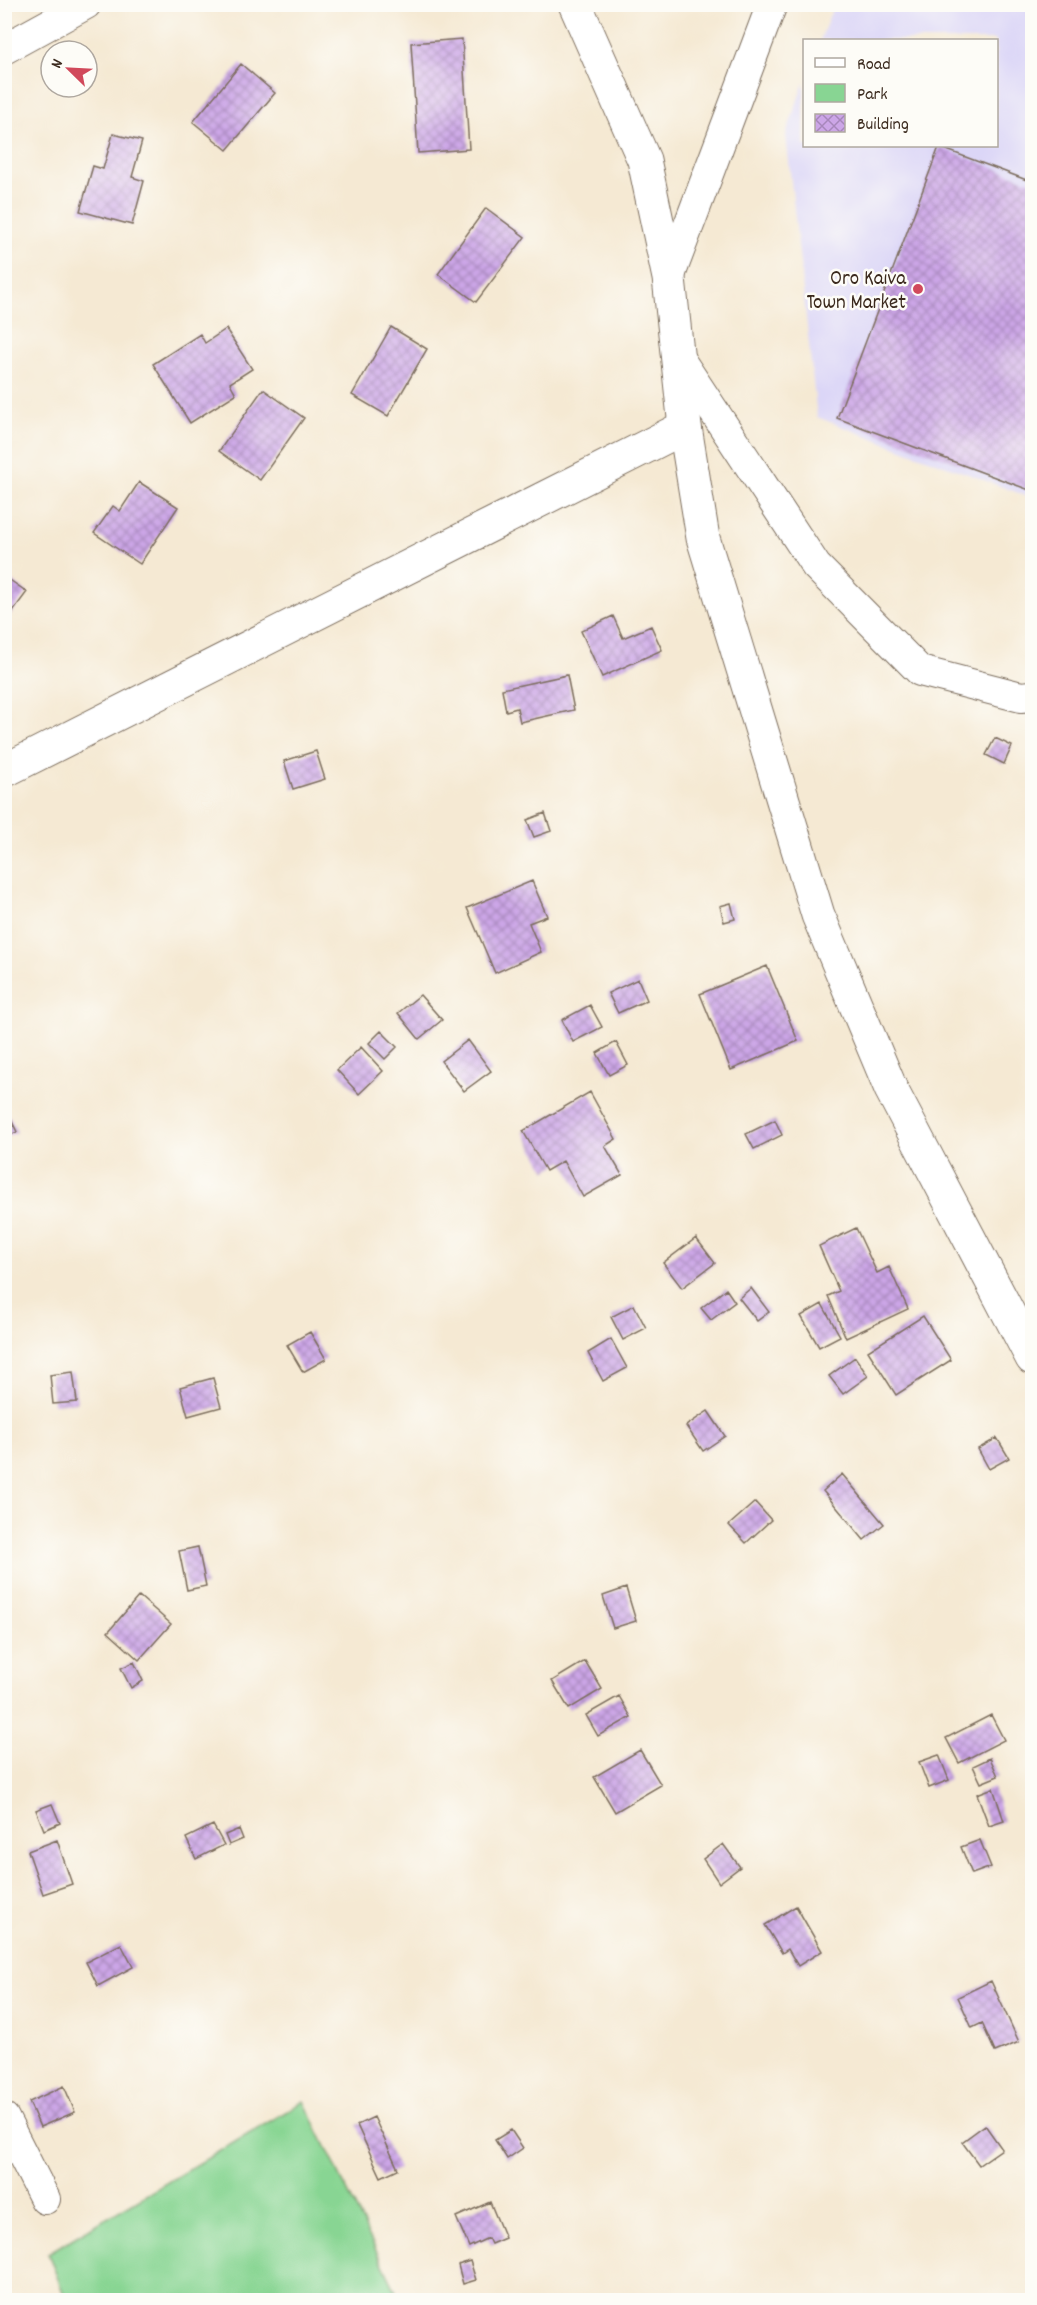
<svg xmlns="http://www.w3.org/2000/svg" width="1037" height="2305" viewBox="0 0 1037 2305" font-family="Dekko,sans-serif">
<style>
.built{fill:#dbd6f7}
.green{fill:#88d593;stroke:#628058;stroke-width:1.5}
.building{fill:url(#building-cross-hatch)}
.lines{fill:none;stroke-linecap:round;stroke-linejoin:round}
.minor-casing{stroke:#7c6d5d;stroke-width:32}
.tertiary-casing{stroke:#7c6d5d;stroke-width:35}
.secondary-casing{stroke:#7c6d5d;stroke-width:35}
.minor{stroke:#fff;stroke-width:30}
.tertiary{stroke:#fff;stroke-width:33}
.secondary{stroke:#fff;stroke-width:33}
.poi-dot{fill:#d1495b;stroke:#fdfcf7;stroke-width:2}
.labels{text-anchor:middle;stroke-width:5;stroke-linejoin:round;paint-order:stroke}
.poi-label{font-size:21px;fill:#3b2a1e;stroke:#fdfcf7;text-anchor:end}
</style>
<defs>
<pattern id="building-cross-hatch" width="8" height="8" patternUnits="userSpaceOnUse" patternTransform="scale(1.5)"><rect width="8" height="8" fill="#cca6e7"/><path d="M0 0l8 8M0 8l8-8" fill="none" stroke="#a787bb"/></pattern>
</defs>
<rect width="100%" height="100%" fill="#fdfcf7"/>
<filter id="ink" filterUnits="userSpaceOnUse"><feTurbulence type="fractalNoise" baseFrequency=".0167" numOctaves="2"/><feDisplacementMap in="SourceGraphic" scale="12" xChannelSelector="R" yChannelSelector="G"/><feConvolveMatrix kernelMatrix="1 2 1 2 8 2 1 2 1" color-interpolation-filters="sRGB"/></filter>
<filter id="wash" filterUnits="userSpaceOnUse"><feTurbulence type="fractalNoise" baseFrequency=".008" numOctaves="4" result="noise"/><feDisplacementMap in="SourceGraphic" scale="24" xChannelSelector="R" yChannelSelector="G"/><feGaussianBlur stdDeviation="1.35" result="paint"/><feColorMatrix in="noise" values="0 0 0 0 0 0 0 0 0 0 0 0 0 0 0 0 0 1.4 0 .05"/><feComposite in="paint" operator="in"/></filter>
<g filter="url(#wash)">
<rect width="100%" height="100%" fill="#f5e9d3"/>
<!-- built -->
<path class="built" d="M834,5H1032V498L817,417L786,135L804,82V146H996V40H820Z"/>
<!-- green -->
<path class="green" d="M304,2101L400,2300H66L48,2253Z"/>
<g id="blocks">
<!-- building -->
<path class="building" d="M462,39L469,149L418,153L411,43Z
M241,64L275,93L227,150L193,122Z
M113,134L142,141L132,177L144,181L132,225L80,211L93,166L103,169Z
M939,147L1032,182V491L837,418Z
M486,208L525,237L476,302L438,274Z
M391,327L427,349L388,416L352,395Z
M226,329L252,369L230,383L236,394L190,423L153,364L200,334L205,343Z
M263,389L304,418L260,480L219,451Z
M139,482L178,507L140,564L94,533L113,506L120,511Z
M4,576L27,592L4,623Z
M613,616L623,638L651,626L662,650L602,677L581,631Z
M567,675L574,710L520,722L517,708L506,711L502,689Z
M995,738L1012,746L1004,764L986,755Z
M316,751L325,779L293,789L284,761Z
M545,813L551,831L534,837L527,820Z
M532,881L547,916L529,923L541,952L495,973L467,908Z
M731,903L735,919L724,922L720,906Z
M767,966L798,1041L731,1070L700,994Z
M638,979L647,1000L618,1013L608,993Z
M420,995L442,1020L419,1039L398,1013Z
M590,1005L602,1027L573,1042L562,1020Z
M381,1031L397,1047L385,1059L369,1043Z
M468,1040L491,1071L464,1091L441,1061Z
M616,1042L628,1065L609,1075L597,1053Z
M361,1047L383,1071L359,1094L337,1070Z
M590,1092L616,1139L605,1146L622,1175L583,1197L563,1161L546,1171L523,1131Z
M4,1105L17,1132L4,1138Z
M775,1120L782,1135L754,1149L746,1134Z
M856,1228L877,1273L889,1267L908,1309L846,1338L828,1296L839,1291L819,1246Z
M696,1238L715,1263L682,1288L663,1263Z
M751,1288L769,1312L757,1321L739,1298Z
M726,1289L735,1302L711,1320L701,1308Z
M822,1304L840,1336L819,1347L801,1316Z
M634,1305L646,1328L623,1340L611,1317Z
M923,1316L951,1360L896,1395L868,1351Z
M310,1332L326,1359L303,1372L287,1345Z
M611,1339L627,1368L603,1381L588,1353Z
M855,1357L868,1376L843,1394L829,1376Z
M73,1372L77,1402L53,1404L50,1375Z
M213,1378L221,1407L188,1416L180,1387Z
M708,1411L725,1436L703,1451L686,1426Z
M997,1438L1009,1458L989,1469L978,1449Z
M842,1474L884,1524L864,1540L823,1491Z
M755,1502L771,1520L746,1543L729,1525Z
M198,1547L206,1586L187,1590L179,1551Z
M626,1588L636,1621L613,1628L603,1596Z
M139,1596L171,1624L139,1660L108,1632Z
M585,1661L602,1689L569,1709L552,1681Z
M134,1662L143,1681L131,1688L121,1668Z
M619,1696L631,1717L598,1736L586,1715Z
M991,1715L1004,1740L959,1763L946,1738Z
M640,1750L661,1785L615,1812L594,1777Z
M939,1755L949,1780L929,1788L919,1762Z
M990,1758L998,1776L981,1783L973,1766Z
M993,1788L1004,1821L989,1826L977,1794Z
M52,1804L60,1823L44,1830L36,1810Z
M213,1825L224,1845L196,1859L186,1838Z
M239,1829L243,1839L229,1845L225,1835Z
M57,1840L72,1884L43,1894L28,1851Z
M980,1840L991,1867L972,1874L961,1847Z
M723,1844L740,1867L719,1883L703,1859Z
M796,1906L822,1951L798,1966L788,1949L782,1953L765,1925Z
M121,1944L133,1967L98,1986L86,1962Z
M991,1981L1019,2042L995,2052L982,2023L972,2028L958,1997Z
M64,2086L75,2112L40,2127L29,2102Z
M374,2117L398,2169L381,2177L357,2125Z
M985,2125L1002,2149L979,2165L962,2142Z
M511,2130L523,2148L507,2159L495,2140Z
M490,2202L505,2238L491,2244L488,2238L469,2247L456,2217Z
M470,2261L476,2280L463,2284L458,2265Z"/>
</g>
</g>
<g filter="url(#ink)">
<use href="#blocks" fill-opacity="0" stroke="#7c6d5d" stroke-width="1.5"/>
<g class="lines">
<defs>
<path id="minor" d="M4,49L86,4
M669,278L772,4
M680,360L816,566L920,671L1021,697L1032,696
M4,2118L45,2199"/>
<path id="tertiary" d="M4,771L685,427"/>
<path id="secondary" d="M575,4L644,160L669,278L685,427L703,538L818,915L891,1089L1032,1358"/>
</defs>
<!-- minor casing -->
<use href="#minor" class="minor-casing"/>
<!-- tertiary casing -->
<use href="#tertiary" class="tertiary-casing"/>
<!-- secondary casing -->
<use href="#secondary" class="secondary-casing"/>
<!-- minor -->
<use href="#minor" class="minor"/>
<!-- tertiary -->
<use href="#tertiary" class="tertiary"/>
<!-- secondary -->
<use href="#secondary" class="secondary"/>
</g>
</g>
<!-- markers -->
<circle class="poi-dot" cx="918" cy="289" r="6"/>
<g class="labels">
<!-- poi labels -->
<g class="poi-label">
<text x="906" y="284">Oro Kaiva<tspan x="906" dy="24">Town Market</tspan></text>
</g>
</g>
<!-- margin -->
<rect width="1037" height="2305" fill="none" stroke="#fdfcf7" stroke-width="24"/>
<!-- legend -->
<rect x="803" y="39" width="195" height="108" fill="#fdfcf7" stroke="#afa8a0" stroke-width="1.5"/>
<rect x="815" y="58" width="30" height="9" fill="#ffffff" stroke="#afa8a0" stroke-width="1.5"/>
<text x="857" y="69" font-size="18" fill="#3b2a1e">Road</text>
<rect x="815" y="84" width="30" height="18" fill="#88d593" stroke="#afa8a0" stroke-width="1.5"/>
<text x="857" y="99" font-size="18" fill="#3b2a1e">Park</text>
<rect x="815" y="114" width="30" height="18" fill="url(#building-cross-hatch)" stroke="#afa8a0" stroke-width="1.5"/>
<text x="857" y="129" font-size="18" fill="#3b2a1e">Building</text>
<!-- north arrow -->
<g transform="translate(69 69) rotate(294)"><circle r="28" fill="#fdfcf7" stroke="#afa8a0" stroke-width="1.5"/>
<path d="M0-4.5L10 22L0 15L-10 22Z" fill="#d1495b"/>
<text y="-9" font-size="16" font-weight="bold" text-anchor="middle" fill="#3b2a1e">N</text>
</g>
</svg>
